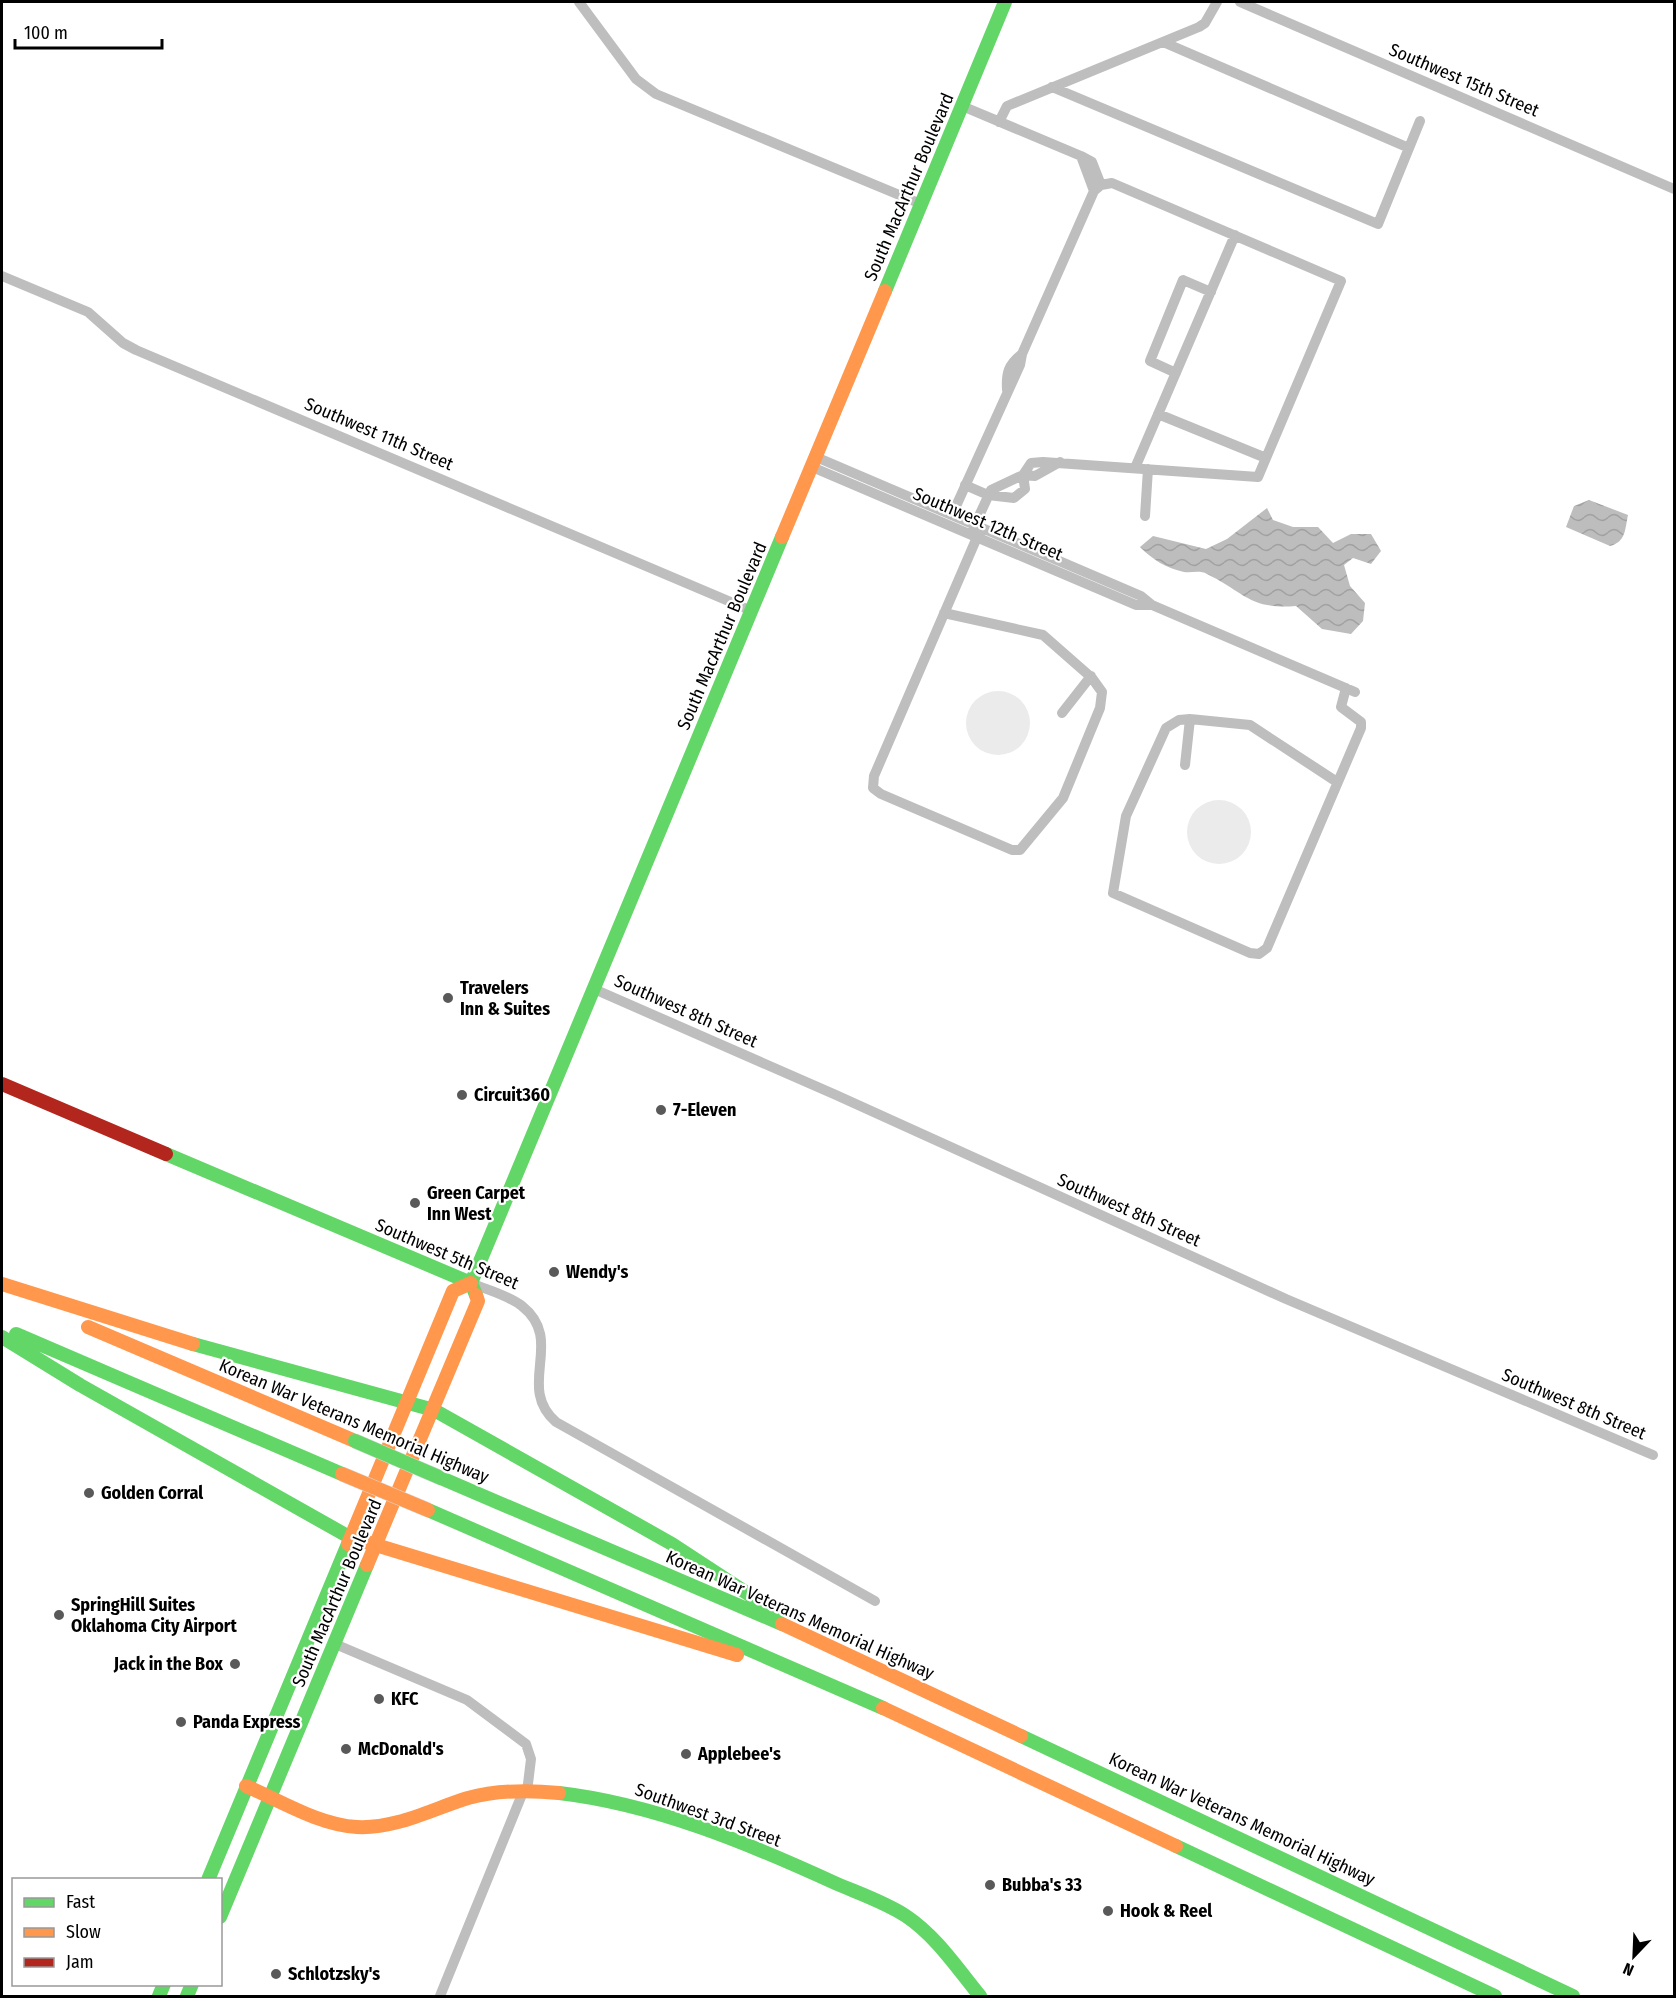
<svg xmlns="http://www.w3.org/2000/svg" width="1676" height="1998" viewBox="0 0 1676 1998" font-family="'Fira Sans Condensed',sans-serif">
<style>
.green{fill:#ebebeb}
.water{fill:url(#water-waves)}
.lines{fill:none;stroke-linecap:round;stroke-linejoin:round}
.street{stroke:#bebebe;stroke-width:10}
.fast{stroke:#63d668;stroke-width:14}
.slow{stroke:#ff974d;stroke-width:14}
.jam{stroke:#b3261e;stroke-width:14}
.fast-bridge-casing{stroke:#dbdbdb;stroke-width:15;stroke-linecap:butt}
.slow-bridge-casing{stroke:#dbdbdb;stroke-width:15;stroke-linecap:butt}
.fast-bridge{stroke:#63d668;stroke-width:14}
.slow-bridge{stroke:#ff974d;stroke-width:14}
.poi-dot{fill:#595959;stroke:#fff;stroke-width:2}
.labels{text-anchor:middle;stroke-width:4.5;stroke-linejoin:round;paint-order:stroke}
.street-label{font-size:18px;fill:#000;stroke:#fff}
.poi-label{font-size:18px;font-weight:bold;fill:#000;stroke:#fff;text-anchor:start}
</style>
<defs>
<pattern id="water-waves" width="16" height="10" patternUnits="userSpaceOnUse" patternTransform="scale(1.5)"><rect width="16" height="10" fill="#bdbdbd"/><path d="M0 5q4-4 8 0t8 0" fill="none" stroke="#a1a1a1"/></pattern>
</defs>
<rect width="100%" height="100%" fill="#fff"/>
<!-- green -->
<path class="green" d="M966 723a32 32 0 1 1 64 0a32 32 0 1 1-64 0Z
M1187 832a32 32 0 1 1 64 0a32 32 0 1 1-64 0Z"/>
<!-- water -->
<path class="water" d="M1589,500L1628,515C1625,529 1626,542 1610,546L1566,527L1574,506Z
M1267,508L1273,520L1293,527H1318L1333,543L1351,534H1371L1381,551L1371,564L1353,558L1344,565L1350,586L1365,603L1363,621L1351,634L1322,629L1296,606C1250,610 1244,592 1207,574C1200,570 1192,573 1184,572C1166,568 1153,560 1140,547L1153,536L1206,549L1227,539Z"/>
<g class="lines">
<!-- street -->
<path class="street" d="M579,2L636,79L656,94L921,204
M1240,2L1674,189
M1052,87L1378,224L1409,148L1163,42
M962,106L1081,156L1092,162L1101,185
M999,122L1007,106L1199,27L1205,23L1217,2
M1409,148L1420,121
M1081,156L1094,191
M2,276L88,312L123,343L136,350L752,611
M1176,373L1150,361L1183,280L1211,292
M1007,390C1006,373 1008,365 1022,354
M1158,414L1266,458
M816,457L1141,596L1152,605L1355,692
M812,467L1136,605H1152
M1135,468L1235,235
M952,515L1020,365L1022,354L1094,191L1101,185L1112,183L1341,281L1258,477L1043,462L1031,463L1023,475L1025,489L1014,498L988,495L965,485
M1145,516L1148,469
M973,529L991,490L1023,475L1035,476L1060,462
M944,613L1043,635L1092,678L1102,692L1100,708L1063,798L1020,850H1012L881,794L873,788L874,776L981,528
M1062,713L1091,676
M1185,765L1190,719
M1337,782L1250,725L1190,719L1179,720L1166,728L1126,816L1113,893L1250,953L1259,954L1267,948L1361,728V722L1341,707L1346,688
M594,989L836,1095L1286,1299L1653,1455
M471,1283C487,1290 508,1295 522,1306C566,1341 515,1386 556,1422L875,1601
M335,1644L467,1700L526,1744L531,1759L527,1792
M440,1996L523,1792"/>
<!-- fast -->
<path class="fast" d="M885,291L1005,2
M166,1154L471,1283
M476,1295L471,1283L782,537
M16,1334L342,1474
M2,1337L80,1385L351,1538L366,1542
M193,1344L434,1410L672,1544L777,1613
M441,1478L782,1624
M428,1510L883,1708
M1021,1736L1573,1996
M559,1793C654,1804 748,1843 835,1883C858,1893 885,1902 906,1916C936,1936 957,1968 980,1996
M1176,1846L1495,1996
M208,1880L348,1544
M220,1917L367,1565
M159,1996L164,1984
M187,1996L192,1984"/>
<!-- slow -->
<path class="slow" d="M782,537L885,291
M2,1284L193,1344
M88,1327L355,1441
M366,1542L737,1655
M348,1544L453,1291L471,1283
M367,1565L478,1301L476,1295
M782,1624L1021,1736
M883,1708L1176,1846
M246,1786C281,1801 319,1825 357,1827C396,1829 432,1809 468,1798C497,1790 528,1790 559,1793"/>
<!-- jam -->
<path class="jam" d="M2,1084L166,1154"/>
<defs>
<path id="fast-bridge" d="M355,1441L441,1478"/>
<path id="slow-bridge" d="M342,1474L428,1510"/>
</defs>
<!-- fast-bridge casing -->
<use href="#fast-bridge" class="fast-bridge-casing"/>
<!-- slow-bridge casing -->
<use href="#slow-bridge" class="slow-bridge-casing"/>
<!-- fast-bridge -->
<use href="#fast-bridge" class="fast-bridge"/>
<!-- slow-bridge -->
<use href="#slow-bridge" class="slow-bridge"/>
</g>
<!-- markers -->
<g class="poi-dot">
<circle cx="448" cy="998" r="6"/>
<circle cx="462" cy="1095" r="6"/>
<circle cx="661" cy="1110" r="6"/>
<circle cx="415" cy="1203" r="6"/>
<circle cx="554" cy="1272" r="6"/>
<circle cx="89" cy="1493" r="6"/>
<circle cx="59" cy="1615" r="6"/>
<circle cx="235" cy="1664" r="6"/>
<circle cx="379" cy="1699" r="6"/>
<circle cx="181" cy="1722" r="6"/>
<circle cx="346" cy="1749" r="6"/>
<circle cx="686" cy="1754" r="6"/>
<circle cx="990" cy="1885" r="6"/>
<circle cx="1108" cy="1911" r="6"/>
<circle cx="276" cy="1974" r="6"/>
</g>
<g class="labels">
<!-- street labels -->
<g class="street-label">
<text transform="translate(1464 80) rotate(23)" y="6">Southwest 15th Street</text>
<text transform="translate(909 187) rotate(-67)" y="6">South MacArthur Boulevard</text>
<text transform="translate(379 434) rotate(23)" y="6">Southwest 11th Street</text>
<text transform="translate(988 524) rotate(23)" y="6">Southwest 12th Street</text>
<text transform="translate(722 636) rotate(-67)" y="6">South MacArthur Boulevard</text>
<text transform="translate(686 1011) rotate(24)" y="6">Southwest 8th Street</text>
<text transform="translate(1129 1210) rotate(24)" y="6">Southwest 8th Street</text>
<text transform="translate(447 1254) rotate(23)" y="6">Southwest 5th Street</text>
<text transform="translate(1574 1404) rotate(23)" y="6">Southwest 8th Street</text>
<text transform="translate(354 1421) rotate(23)" y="6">Korean War Veterans Memorial Highway</text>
<text transform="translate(337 1593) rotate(-67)" y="6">South MacArthur Boulevard</text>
<text transform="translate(800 1615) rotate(24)" y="6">Korean War Veterans Memorial Highway</text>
<text transform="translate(708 1815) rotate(20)" y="6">Southwest 3rd Street</text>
<text transform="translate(1242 1819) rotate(25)" y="6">Korean War Veterans Memorial Highway</text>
</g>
<!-- poi labels -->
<g class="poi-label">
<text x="460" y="994">Travelers<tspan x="460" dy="21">Inn &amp; Suites</tspan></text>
<text x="474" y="1101">Circuit360</text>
<text x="673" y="1116">7-Eleven</text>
<text x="427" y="1199">Green Carpet<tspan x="427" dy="21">Inn West</tspan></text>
<text x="566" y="1278">Wendy's</text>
<text x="101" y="1499">Golden Corral</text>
<text x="71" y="1611">SpringHill Suites<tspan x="71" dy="21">Oklahoma City Airport</tspan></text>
<text x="223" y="1670" text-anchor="end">Jack in the Box</text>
<text x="391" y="1705">KFC</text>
<text x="193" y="1728">Panda Express</text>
<text x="358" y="1755">McDonald's</text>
<text x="698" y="1760">Applebee's</text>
<text x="1002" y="1891">Bubba's 33</text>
<text x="1120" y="1917">Hook &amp; Reel</text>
<text x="288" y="1980">Schlotzsky's</text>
</g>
</g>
<!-- border -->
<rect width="1676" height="1998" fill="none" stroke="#000000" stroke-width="6"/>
<!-- legend -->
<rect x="12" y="1878" width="210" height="108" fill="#ffffff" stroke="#999999" stroke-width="1.5"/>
<rect x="24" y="1898" width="30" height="9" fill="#63d668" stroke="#999999" stroke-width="1.5"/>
<text x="66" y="1908" font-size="18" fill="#000000">Fast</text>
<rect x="24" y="1928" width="30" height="9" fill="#ff974d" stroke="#999999" stroke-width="1.5"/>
<text x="66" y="1938" font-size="18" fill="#000000">Slow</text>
<rect x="24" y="1958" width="30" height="9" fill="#b3261e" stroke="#999999" stroke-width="1.5"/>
<text x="66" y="1968" font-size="18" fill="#000000">Jam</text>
<!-- north arrow -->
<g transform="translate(1634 1956) rotate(203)" stroke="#ffffff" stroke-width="4.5" paint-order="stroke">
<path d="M0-4.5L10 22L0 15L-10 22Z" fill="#000000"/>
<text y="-9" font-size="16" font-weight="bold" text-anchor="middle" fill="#000000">N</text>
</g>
<!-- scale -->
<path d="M15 39v9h147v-9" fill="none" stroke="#000000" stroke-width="3"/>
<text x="24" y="39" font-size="18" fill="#000000" stroke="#ffffff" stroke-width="4.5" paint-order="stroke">100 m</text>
</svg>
